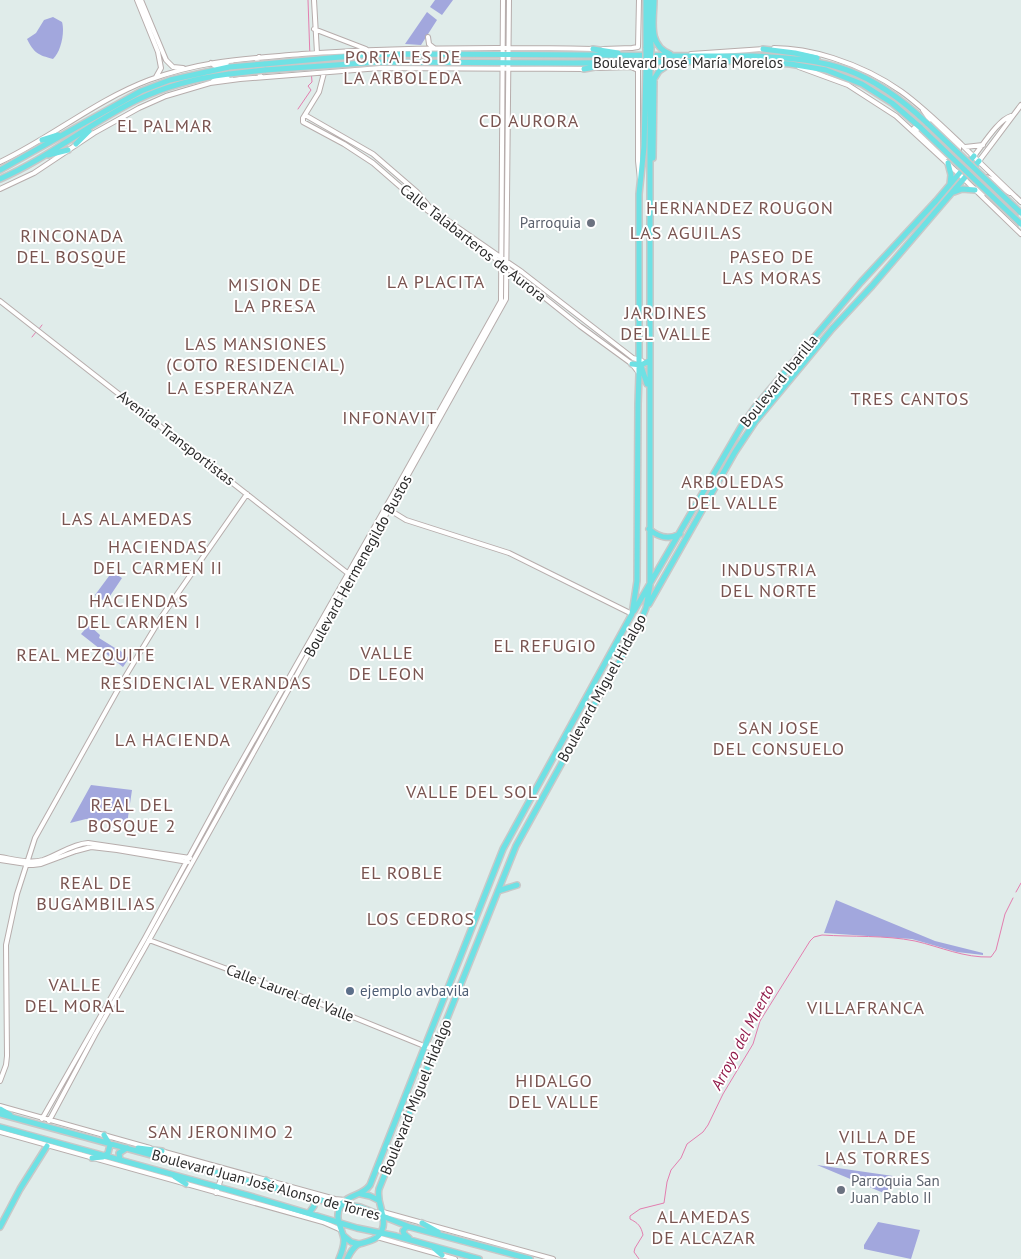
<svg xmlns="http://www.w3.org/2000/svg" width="1021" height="1259" viewBox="0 0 1021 1259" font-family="'PT Sans',sans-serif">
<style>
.green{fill:#a2a7dd}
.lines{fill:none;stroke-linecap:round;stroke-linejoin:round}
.stream{stroke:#e37eaf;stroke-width:1}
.minor-casing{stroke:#b7adac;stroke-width:6}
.major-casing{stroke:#c8c8c8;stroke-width:8}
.minor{stroke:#fff;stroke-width:4}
.major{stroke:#6ee1e4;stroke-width:5}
.major-bridge-casing{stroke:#c8c8c8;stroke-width:8;stroke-linecap:butt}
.major-bridge{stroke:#6ee1e4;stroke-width:5}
.worship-dot{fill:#6b7280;stroke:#fff;stroke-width:2}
.service-dot{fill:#5c6f8a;stroke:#fff;stroke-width:2}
.labels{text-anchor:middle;stroke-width:4;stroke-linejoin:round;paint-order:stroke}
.street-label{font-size:15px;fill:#2c2c2c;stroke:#fff}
.worship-label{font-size:15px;fill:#5b616d;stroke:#fff;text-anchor:end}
.service-label{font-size:15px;fill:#4e5e75;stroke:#fff;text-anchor:start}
.water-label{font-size:16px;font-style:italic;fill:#911b4a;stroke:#fff}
.quarter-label{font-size:18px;letter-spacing:1px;fill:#795450;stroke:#fff}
</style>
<rect width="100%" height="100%" fill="#e0ecea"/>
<!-- green -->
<path class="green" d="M435,0H453L442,15L430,7Z
M427,12L437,20L421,45L405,44Z
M53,17L62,22C65,32 61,52 53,59C38,55 34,53 27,39L36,33L44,20Z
M112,572L122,578L106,602L95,595Z
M89,625L100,635L99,638L115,648L116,647L129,658L123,667L81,634Z
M91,785L132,790L127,824L86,819L70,823Z
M836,900L935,941L983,953V955L957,952L912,939L824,933Z
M817,1165L893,1176L886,1194Z
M878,1222L920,1230L911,1259L864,1249V1245Z"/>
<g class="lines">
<!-- stream -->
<path class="stream" d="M308,0L310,58
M298,109L311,90L308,86L312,82L311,69
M39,329L42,325
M32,337L36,332
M1016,892L1021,883
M639,1259L634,1252L635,1248L643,1235C641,1226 638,1223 630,1219V1216L640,1209L664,1203L667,1182L671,1170L681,1158L687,1144L703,1132L708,1125L723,1094L753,1044L760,1021L810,941L814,937L822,935C852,937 885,935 915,941C941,947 964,958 991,957L996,950L1005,914L1013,898"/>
<defs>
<path id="minor" d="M137,0L158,52L161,68L156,77
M141,0L166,60L173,67L183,68
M314,0L317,53
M314,29L366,49
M428,37L429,44L434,48
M774,48C795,48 814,52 833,58C892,77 918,103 961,144C981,164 1001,183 1021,202
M603,49L632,48L638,47L639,0
M691,54L764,49
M259,57L255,66L261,77
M211,63L215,66L232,64L234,69L231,77L216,79L212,82
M799,67L848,85L896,116L959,174L1021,234
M597,68L631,67L638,70V161L640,179
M324,73L319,92L303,118V122L344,144L373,163L427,210L486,251L580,326L632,364L639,373
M305,115L373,154L417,192L431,209L522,272L633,358L642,361
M914,128L946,157H955L959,152V147L928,117L923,110
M965,147L983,145
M974,156C983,145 998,120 1011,116
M979,161L1021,105
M0,162C51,138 96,100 149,80C203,60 246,59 302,54C399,47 496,47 593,49
M0,189L34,173L94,133L139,108L166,96L210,83L240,79L380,68L585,69
M983,194L979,190L978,184L981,179L986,177C996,179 1001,190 1010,193
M0,301L350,575
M388,509L406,520L509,553L632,614
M0,857C13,859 30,864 43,860C58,855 72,844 88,843L190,858
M0,860L33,865L41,864L76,851L91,847L117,850L188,862
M149,940L316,1002L434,1050
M0,1081L6,1065L7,1056L6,945L17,894L35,838L125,677L162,616L247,494
M0,1106L150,1148
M42,1119L145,938L226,789L396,489L501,301L503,0
M49,1121L95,1035L143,951L506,299L509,0
M0,1132L323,1222L339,1229
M161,1151L335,1199L345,1200
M216,1193L223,1173
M383,1212L553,1259
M377,1237L455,1259"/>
<path id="major" d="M646,0V48
M650,0L651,48
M654,0C654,20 647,45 670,54
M593,49L618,53
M763,49L795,53L817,58
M264,64L363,55L407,54L751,56C831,59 869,68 928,124
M584,69L600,66
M265,70L378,62L573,63L741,61L790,64L826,70L862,84L892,103L921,128
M42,140L58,135
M76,144L89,131
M48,155L68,150
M653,158L654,79L659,71L671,63
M948,163L951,175L950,184
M0,170L141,91L170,80L229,67
M0,179C48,158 90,123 137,100C166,86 198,78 229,74
M954,192L962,189L975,190
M632,364L641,365L649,361
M641,366L647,384
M649,529C658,537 669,540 680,534
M649,604L735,452L755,422L832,329L872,286L979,161
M634,611L741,427L755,407L861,282L936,201L974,156
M498,891L517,885
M0,1109L10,1115
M0,1114L292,1193L333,1203L360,1207L410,1227L530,1259
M0,1127L247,1195L357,1228L396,1236L479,1259
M138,1148L162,1151
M92,1158L103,1157L108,1153L110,1145L104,1135
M120,1160L119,1153L127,1148
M175,1177L186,1184
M266,1180L276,1187
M361,1194L370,1196L378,1200
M309,1213L314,1206V1199
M422,1223L438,1232
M0,1227L20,1189L47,1146
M344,1236L351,1242L359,1244
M409,1238L404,1234L403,1231L406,1227H410
M434,1248L442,1255
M339,1259C342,1252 344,1247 344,1240C343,1229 333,1219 341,1205C348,1194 363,1196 370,1185L503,849L632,614L637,581L638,404L639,375V194L644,147L646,68
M347,1259C350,1253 353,1247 359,1244C370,1241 380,1240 383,1227C386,1213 376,1203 379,1189L516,846L591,710L621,659L641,620L646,608L650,585V69"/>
</defs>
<!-- minor casing -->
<use href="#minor" class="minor-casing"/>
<!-- major casing -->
<use href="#major" class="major-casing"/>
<!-- minor -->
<use href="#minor" class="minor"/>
<!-- major -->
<use href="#major" class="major"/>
<defs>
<path id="major-bridge" d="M229,67L264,64
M646,68V48
M650,69L651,48
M229,74L265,70
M928,124L1021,213
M921,128L1021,224"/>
</defs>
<!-- major-bridge casing -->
<use href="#major-bridge" class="major-bridge-casing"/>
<!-- major-bridge -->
<use href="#major-bridge" class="major-bridge"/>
</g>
<!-- markers -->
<g class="worship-dot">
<circle cx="591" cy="223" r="5"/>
<circle cx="841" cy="1190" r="5"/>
</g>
<circle class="service-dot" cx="350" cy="991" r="5"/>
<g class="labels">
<!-- street labels -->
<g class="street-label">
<text x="688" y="68">Boulevard José María Morelos</text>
<text transform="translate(473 243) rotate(38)" y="5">Calle Talabarteros de Aurora</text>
<text transform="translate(779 381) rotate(-51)" y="5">Boulevard Ibarilla</text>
<text transform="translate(176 438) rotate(38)" y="5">Avenida Transportistas</text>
<text transform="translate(358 566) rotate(-61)" y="5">Boulevard Hermenegildo Bustos</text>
<text transform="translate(602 688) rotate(-61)" y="5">Boulevard Miguel Hidalgo</text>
<text transform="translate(290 993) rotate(21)" y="5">Calle Laurel del Valle</text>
<text transform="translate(416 1097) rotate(-68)" y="5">Boulevard Miguel Hidalgo</text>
<text transform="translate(266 1185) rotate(15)" y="5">Boulevard Juan José Alonso de Torres</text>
</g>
<!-- worship labels -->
<g class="worship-label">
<text x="581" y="228">Parroquia</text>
<text x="851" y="1186" text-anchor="start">Parroquia San<tspan x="851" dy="17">Juan Pablo II</tspan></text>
</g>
<!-- service labels -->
<g class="service-label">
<text x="360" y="996">ejemplo avbavila</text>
</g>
<!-- water labels -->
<g class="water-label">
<text transform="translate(742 1037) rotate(-62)" y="6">Arroyo del Muerto</text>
</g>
<!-- quarter labels -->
<g class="quarter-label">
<text x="403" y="63">PORTALES DE<tspan x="403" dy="21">LA ARBOLEDA</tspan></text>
<text x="529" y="127">CD AURORA</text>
<text x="165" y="132">EL PALMAR</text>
<text x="740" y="214">HERNANDEZ ROUGON</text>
<text x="686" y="239">LAS AGUILAS</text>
<text x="72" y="242">RINCONADA<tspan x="72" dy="21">DEL BOSQUE</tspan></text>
<text x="772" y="263">PASEO DE<tspan x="772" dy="21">LAS MORAS</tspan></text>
<text x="436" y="288">LA PLACITA</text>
<text x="275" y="291">MISION DE<tspan x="275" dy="21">LA PRESA</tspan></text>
<text x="666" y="319">JARDINES<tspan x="666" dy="21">DEL VALLE</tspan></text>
<text x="256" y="350">LAS MANSIONES<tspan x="256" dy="21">(COTO RESIDENCIAL)</tspan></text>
<text x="231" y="394">LA ESPERANZA</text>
<text x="910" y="405">TRES CANTOS</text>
<text x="390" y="424">INFONAVIT</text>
<text x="733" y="488">ARBOLEDAS<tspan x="733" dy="21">DEL VALLE</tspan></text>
<text x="127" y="525">LAS ALAMEDAS</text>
<text x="158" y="553">HACIENDAS<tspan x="158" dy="21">DEL CARMEN II</tspan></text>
<text x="769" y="576">INDUSTRIA<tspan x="769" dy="21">DEL NORTE</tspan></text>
<text x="139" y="607">HACIENDAS<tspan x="139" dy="21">DEL CARMEN I</tspan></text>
<text x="545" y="652">EL REFUGIO</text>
<text x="387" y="659">VALLE<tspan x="387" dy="21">DE LEON</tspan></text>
<text x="86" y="661">REAL MEZQUITE</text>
<text x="206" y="689">RESIDENCIAL VERANDAS</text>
<text x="779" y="734">SAN JOSE<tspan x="779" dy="21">DEL CONSUELO</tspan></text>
<text x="173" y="746">LA HACIENDA</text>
<text x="472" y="798">VALLE DEL SOL</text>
<text x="132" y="811">REAL DEL<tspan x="132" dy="21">BOSQUE 2</tspan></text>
<text x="402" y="879">EL ROBLE</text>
<text x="96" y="889">REAL DE<tspan x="96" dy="21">BUGAMBILIAS</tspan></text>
<text x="421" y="925">LOS CEDROS</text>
<text x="75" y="991">VALLE<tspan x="75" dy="21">DEL MORAL</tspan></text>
<text x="866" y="1014">VILLAFRANCA</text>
<text x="554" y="1087">HIDALGO<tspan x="554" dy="21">DEL VALLE</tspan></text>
<text x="221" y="1138">SAN JERONIMO 2</text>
<text x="878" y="1143">VILLA DE<tspan x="878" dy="21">LAS TORRES</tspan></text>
<text x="704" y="1223">ALAMEDAS<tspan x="704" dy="21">DE ALCAZAR</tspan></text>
</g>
</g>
</svg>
